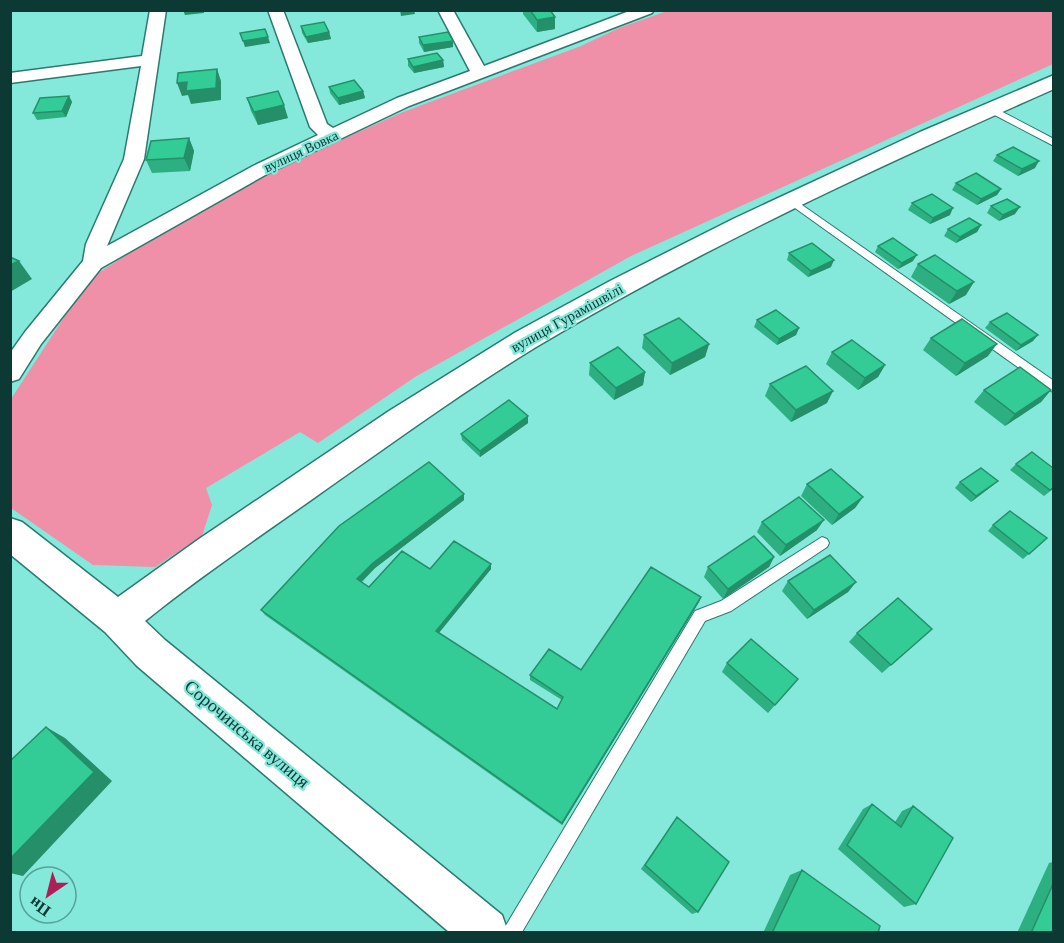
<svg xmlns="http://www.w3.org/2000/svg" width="1064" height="943" viewBox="0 0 1064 943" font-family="'Times New Roman',serif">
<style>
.green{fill:#ef90a8}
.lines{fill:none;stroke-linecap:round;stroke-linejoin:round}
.lane-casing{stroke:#2b7a70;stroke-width:2}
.street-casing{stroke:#2b7a70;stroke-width:3}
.secondary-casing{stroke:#2b7a70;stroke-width:3}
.lane{fill:#fff;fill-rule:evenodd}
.street{fill:#fff;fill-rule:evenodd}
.secondary{fill:#fff;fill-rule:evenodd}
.wall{fill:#2daf81}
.shaded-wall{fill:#248f69}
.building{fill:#34cc96;stroke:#248f69;stroke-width:1.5}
.labels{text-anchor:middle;stroke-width:4.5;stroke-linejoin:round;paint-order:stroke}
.far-street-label{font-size:14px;fill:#0c3934;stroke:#84e8da}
.street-label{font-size:15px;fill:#0c3934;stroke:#84e8da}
.near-street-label{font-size:18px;fill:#0c3934;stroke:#84e8da}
</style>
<rect width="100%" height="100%" fill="#84e8da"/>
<!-- green -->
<path class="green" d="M667,11H1053V64L631,256L415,377L318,443L300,432L206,488L212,505L202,536L155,567L93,565L11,508V399L89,279L176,223L287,164L403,112L581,46L619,28Z"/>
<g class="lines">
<defs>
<path id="lane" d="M987,107H993L1054,139V146L987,111Z
M792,198L1054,381V393L788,203V199Z
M822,537L827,539L829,543L827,547L731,611L705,621L522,932H502L695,611L721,601Z"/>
<path id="street" d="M150,10H166L144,159L107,246L253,166L318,135L310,127L268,10H283L327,124L333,128L397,98L470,71L438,10H453L484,66L632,10H654L652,13L409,106L267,174L101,268L41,344L19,379L10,382V353L25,332L83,261L86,244L124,159L141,66L10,83V73L142,56Z"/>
<path id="secondary" d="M1054,75V89C877,167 702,248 536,347C462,392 392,443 321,493C262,535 202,575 145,621L165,640L502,915L508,932H449L137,666L105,632L10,554V518L22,522L118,597L199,539L389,411L516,332L610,281L733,219L920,132Z"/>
</defs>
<!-- lane casing -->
<use href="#lane" class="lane-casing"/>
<!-- street casing -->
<use href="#street" class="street-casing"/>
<!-- secondary casing -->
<use href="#secondary" class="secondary-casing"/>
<!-- lane -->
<use href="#lane" class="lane"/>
<!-- street -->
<use href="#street" class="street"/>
<!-- secondary -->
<use href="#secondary" class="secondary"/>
</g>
<!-- wall -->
<path class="wall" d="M523,10H550L555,17V29L537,32L523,14Z
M301,26L329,32L331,39L308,43L302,33Z
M419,37L453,47L424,52L419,43Z
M408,59L443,60L444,67L414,73L408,66Z
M329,87L363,91L365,98L339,105L330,93Z
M69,96L72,102L66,117L37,120L33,113Z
M247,98L288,118L258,125L251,111Z
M189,138L194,151L190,171L152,173L146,160Z
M997,155L1035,168L1018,176L993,161Z
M956,183L1001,189L997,195L977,205L952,190Z
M912,203L950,215L930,224L908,210Z
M991,206L1015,214L999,221L987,213Z
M981,225L977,232L956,243L944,236L948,229Z
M878,246L913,261L898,269L875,252Z
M789,253L831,267L808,277L787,260Z
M918,264L966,295L949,304L911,277Z
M757,320L799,328L796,335L777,345L754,327Z
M990,322L1033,341L1016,351L985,328Z
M644,335L709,344L705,357L670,375L642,348Z
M931,338L988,356L956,376L923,350Z
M832,352L885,365L878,377L858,390L826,364Z
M590,363L645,372L643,385L614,400L589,375Z
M770,384L827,403L791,422L765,396Z
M984,390H1051L1041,402L1005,426L974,402Z
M528,416V423L480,457L462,440L461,434Z
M1016,464L1053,489L1044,496L1010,470Z
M998,481L992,486L971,502L955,488L960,482Z
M807,484L863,497L855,508L832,525L801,496Z
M464,494V500L375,568L362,582L369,587L430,569H491L439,633L557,709L562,700L530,680V675L581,670L701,597L699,602L562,825L265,615L261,610Z
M762,522L817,530L780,556L757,532Z
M993,525L1047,538L1023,559L988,531Z
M774,557L769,567L723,599L704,577L708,567Z
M788,581L856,582L848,592L807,619L782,591Z
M932,629L882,673L849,642L857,633Z
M727,663L798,679L768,713L722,672Z
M872,804L895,822L902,811L913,806L916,904L904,907L838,849L863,809Z
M677,817L698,912L692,914L641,869Z
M1053,862V933H1017L1049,863Z
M802,870L878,933H763L790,875Z"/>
<!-- shaded-wall -->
<path class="shaded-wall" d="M183,10H204V13L185,15Z
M400,10H414L415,14L401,16Z
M555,17V29L537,32V20Z
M329,32L331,39L308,43L306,37Z
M268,37L270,43L245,47L243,41Z
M453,41V47L424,52L423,45Z
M443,60L444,67L414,73L413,67Z
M217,69L221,81V100L191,104L188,95L182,96L177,83Z
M363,91L365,98L339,105L338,98Z
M69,96L72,102L66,117L62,111Z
M284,105L288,118L258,125L254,112Z
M189,138L194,151L190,171L184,158Z
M1039,161L1035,168L1018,176L1022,169Z
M1001,189L997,195L977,205L981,199Z
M1020,207L1015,214L999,221L1003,215Z
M953,208L950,215L930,224L933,218Z
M981,225L977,232L956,243L960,237Z
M917,255L913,261L898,269L902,263Z
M834,260L831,267L808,277L811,271Z
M19,261L32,279L10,292V265Z
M974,282L966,295L949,304L957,291Z
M799,328L796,335L777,345L779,339Z
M1038,335L1033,341L1016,351L1021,345Z
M709,344L705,357L670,375L672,363Z
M997,344L988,356L956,376L965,363Z
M885,365L878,377L858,390L865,378Z
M645,372L643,385L614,400L616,388Z
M1051,390L1041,402L1005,426L1015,414Z
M833,391L827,403L791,422L796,410Z
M528,416V423L480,457V451Z
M998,481L992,486L971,502L976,496Z
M464,494V500L375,568L359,584L357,579L373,563Z
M863,497L855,508L832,525L839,514Z
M824,520L817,530L780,556L786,545Z
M774,557L769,567L723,599L728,589Z
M491,564V569L437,635L436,631Z
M856,582L848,592L807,619L814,610Z
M701,597L699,602L562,825V823Z
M46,727L65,738L112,781L23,876L10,873V859Z"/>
<!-- building -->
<path class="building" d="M530,10H550L555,17L537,20Z
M324,22L329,32L306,37L301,26Z
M265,29L268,37L243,41L240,33Z
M448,32L453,41L423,45L419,37Z
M437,53L443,60L413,67L408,59Z
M217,69L216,88L186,91L187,82L177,83L178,73Z
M354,80L363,91L338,98L329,87Z
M278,91L284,105L254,112L247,98Z
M69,96L62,111L33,113L40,98Z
M189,138L184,158L146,160L151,141Z
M1013,147L1039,161L1022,169L997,155Z
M976,173L1001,189L981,199L956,183Z
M932,194L953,208L933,218L912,203Z
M1007,199L1020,207L1003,215L991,206Z
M969,218L981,225L960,237L948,229Z
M893,238L917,255L902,263L878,246Z
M812,243L834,260L811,271L789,253Z
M935,255L974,282L957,291L918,264Z
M10,257L19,261L10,265Z
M776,310L799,328L779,339L757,320Z
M1007,313L1038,335L1021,345L990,322Z
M679,318L709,344L672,363L644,335Z
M962,319L997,344L965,363L931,338Z
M852,340L885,365L865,378L832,352Z
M618,347L645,372L616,388L590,363Z
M806,366L833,391L796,410L770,384Z
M1020,367L1051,390L1015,414L984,390Z
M509,400L528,416L480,451L461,434Z
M1032,452L1053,468V488L1050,490L1016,464Z
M429,462L464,494L373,563L357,579L369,587L402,551L430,569L454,541L491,564L436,631L557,709L563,697L530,675L549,649L581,670L651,567L701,597L562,823L261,610L339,526Z
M981,468L998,481L976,496L960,482Z
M831,469L863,497L839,514L807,484Z
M799,497L824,520L786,545L762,522Z
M1010,511L1047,538L1029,554L993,525Z
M754,536L774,557L728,589L708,567Z
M830,555L856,582L814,610L788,581Z
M898,598L932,629L891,665L857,633Z
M751,639L798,679L775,705L727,663Z
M46,727L94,772L10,859V761Z
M872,804L901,827L913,806L953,838L916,904L847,845Z
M677,817L729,862L698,912L645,865Z
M802,870L880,926L878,933H772Z
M1053,884V933H1031Z"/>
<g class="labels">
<!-- far-street labels -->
<g class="far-street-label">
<text transform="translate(301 151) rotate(-25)" y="5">вулиця Вовка</text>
</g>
<!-- street labels -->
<g class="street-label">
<text transform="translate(567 318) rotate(-29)" y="5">вулиця Гурамішвілі</text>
</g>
<!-- near-street labels -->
<g class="near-street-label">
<text transform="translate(247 734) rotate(40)" y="6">Сорочинська вулиця</text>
</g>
</g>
<!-- border -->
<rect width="1064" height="943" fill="none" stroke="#0c3934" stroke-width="24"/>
<!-- north arrow -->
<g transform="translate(48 895) rotate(215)"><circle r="28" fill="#84e8da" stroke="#54a298" stroke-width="1.5"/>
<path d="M0-4.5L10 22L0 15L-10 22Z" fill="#ae1f57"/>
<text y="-9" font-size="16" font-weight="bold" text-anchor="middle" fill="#0c3934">Пн</text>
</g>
</svg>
